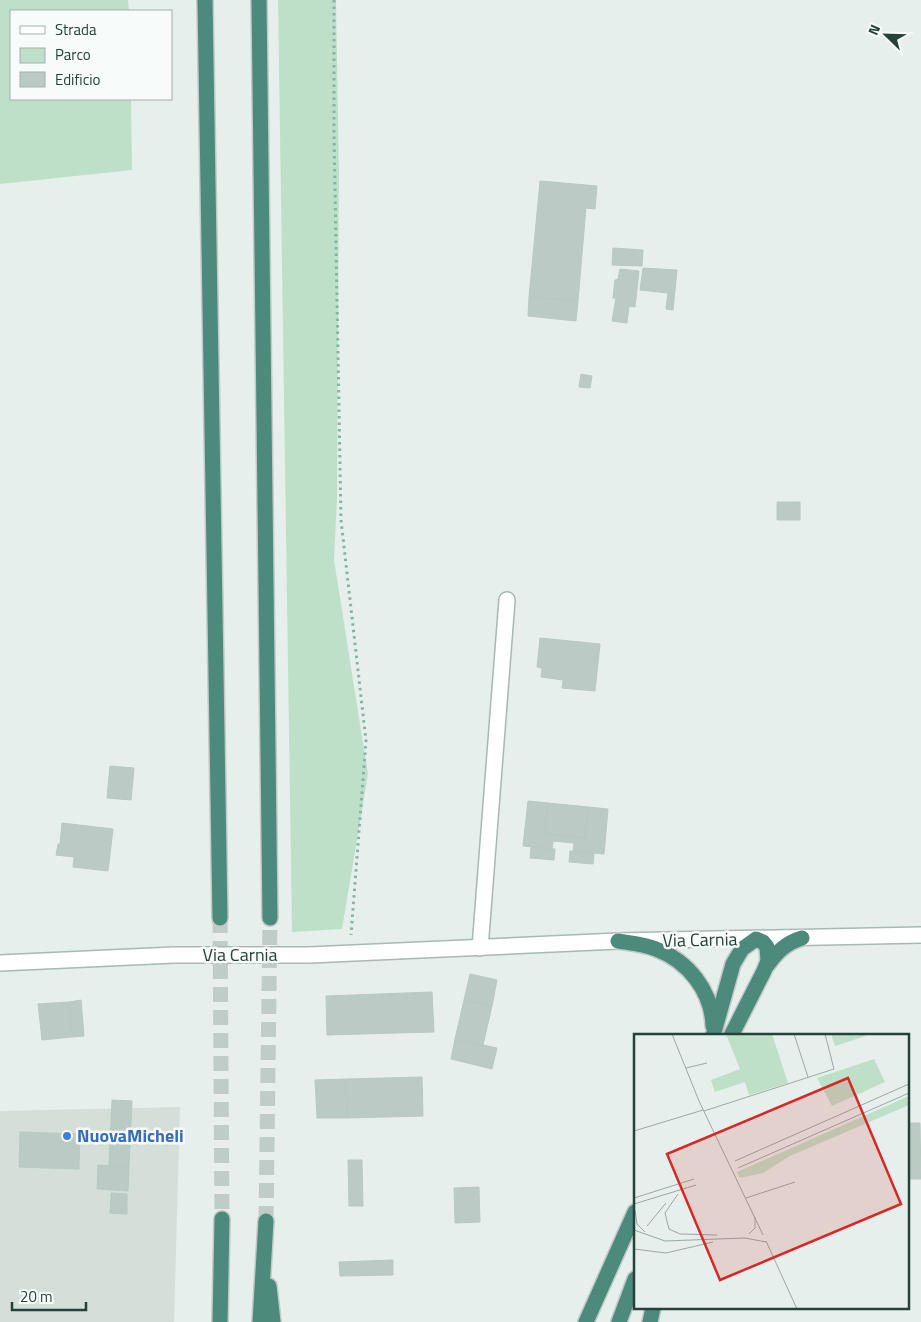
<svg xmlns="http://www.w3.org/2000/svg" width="921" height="1322" viewBox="0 0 921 1322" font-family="'Titillium Web',sans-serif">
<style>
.built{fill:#d4dfda}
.green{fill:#bfe0c8}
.building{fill:#bbcac4;stroke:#b8c9c2}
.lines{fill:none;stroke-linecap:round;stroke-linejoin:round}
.trunk-tunnel{stroke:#bfccc8;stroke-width:15;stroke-dasharray:15 8;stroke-linecap:butt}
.minor-casing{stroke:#a8b8b2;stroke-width:18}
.tertiary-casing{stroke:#a8b8b2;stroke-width:18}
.trunk-casing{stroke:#c2cac8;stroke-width:18}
.path{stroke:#86b3a5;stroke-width:3;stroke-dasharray:2.5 4;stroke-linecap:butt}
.minor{stroke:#fff;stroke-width:15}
.tertiary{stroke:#fff;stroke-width:15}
.trunk{stroke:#4c8a7c;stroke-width:15}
.tertiary-bridge-casing{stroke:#a8b8b2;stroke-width:18;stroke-linecap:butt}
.tertiary-bridge{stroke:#fff;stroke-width:15}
.shop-dot{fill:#3f7fe0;stroke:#f7fbf9;stroke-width:2}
.labels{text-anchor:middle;stroke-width:5;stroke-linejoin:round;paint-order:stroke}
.street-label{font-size:18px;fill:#24423a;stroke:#f7fbf9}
.shop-label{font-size:18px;font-weight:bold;fill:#366cbe;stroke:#f7fbf9;text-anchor:start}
.inset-road{fill:none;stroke:#98aaa4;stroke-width:1}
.view{fill:#d62828;fill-opacity:0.15;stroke:#d62828;stroke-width:2.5}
.inset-edge{fill:none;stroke:#24423a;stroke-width:2.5}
</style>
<rect width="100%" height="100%" fill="#e6efeb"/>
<!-- built -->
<path class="built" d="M180,1107L174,1322H0V1111Z"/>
<!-- green -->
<path class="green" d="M0,0H128L129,11H11V99H131L132,170L0,184Z
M278,0H336L339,172L337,499L334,560L368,774L342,929L292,932Z"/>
<!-- building -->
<path class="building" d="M540,181L597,186L595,209L586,208L578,301L529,297Z
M613,248L643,250L642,266L612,265Z
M643,268L677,270L673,310L666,309L668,293L640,290Z
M620,269L639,271L635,307L629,306L627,323L612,321L616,298H613L615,280L618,279Z
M529,297L578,301L576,321L528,316Z
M581,374L592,376L590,388L579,387Z
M777,502H800V520H777Z
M540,638L600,644L595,691L562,688L563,680L541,677L542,668L537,667Z
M110,766L134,768L131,800L107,798Z
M528,801L548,803L545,834L585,838L588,807L608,809L604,854L573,851L574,843L553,841L552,849L523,846Z
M548,803L588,807L585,838L545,834Z
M62,823L113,829L108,871L73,867L74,857L56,855L58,844H60Z
M531,847L555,849L554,860L530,858Z
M570,851L594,853L593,864L569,862Z
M470,974L497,980L492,1006L464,1000Z
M432,992L434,1032L327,1035L326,996Z
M81,1000L84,1036L72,1037L69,1002Z
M464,1000L492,1006L483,1045L455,1039Z
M69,1002L72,1037L42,1040L38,1004Z
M455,1039L497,1048L492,1069L451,1059Z
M422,1077L423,1116L347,1118L346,1079Z
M346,1079L347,1118H317L315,1080Z
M112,1100L132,1101L129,1167L109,1165Z
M907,1123H920L921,1179H907Z
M20,1132L80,1134L79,1169L19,1167Z
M348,1160H362L363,1206H349Z
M98,1165L129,1167L128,1191L97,1189Z
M479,1187L480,1222L455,1223L454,1188Z
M111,1193L127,1194V1214L110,1213Z
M393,1260V1275L340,1276L339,1262Z"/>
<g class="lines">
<!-- trunk-tunnel -->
<path class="trunk-tunnel" d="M220,918L222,1219
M266,1221L270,918"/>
<defs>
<path id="minor" d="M480,948L507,600"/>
<path id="tertiary" d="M309,955L618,941L921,935
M0,963L174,955"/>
<path id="trunk" d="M205,0L220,918
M259,0L270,918
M618,941C631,943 644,944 656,949C688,961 712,991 713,1026
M766,967C776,953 785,943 802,938
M713,1036L733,964L742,949L756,939L763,942L767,947L768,961L764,971L731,1036
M269,1286L273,1322
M220,1322L222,1219
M260,1322L266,1221
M586,1322L635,1212
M619,1322L635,1279
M650,1322L653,1308"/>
</defs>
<!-- minor casing -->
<use href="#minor" class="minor-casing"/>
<!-- tertiary casing -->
<use href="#tertiary" class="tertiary-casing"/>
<!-- trunk casing -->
<use href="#trunk" class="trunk-casing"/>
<!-- path -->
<path class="path" d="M334,0V133L341,520L366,741L351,935"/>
<!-- minor -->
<use href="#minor" class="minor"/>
<!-- tertiary -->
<use href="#tertiary" class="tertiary"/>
<!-- trunk -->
<use href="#trunk" class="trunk"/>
<defs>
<path id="tertiary-bridge" d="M174,955H309"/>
</defs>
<!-- tertiary-bridge casing -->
<use href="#tertiary-bridge" class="tertiary-bridge-casing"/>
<!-- tertiary-bridge -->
<use href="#tertiary-bridge" class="tertiary-bridge"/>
</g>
<!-- markers -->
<circle class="shop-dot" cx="67" cy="1136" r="5"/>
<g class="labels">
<!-- street labels -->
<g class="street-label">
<text transform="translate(700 940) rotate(-1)" y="6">Via Carnia</text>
<text x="240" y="961">Via Carnia</text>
</g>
<!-- shop labels -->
<g class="shop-label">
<text x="77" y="1142">NuovaMicheli</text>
</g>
</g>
<!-- overview -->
<g transform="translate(634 1034)">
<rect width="275" height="275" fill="#e6efeb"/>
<path d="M92,0H138L154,49L115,61L111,48L81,58L77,46L106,35ZM197,0H231L232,2L201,12ZM240,25L251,48L198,72L183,44ZM275,62V71L156,122L129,139L106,144L103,138Z" fill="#bfe0c8"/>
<path class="inset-road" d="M38,0L65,67L129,201M160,0L174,43M52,34L73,29M70,77L200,35L191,0M0,97L69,76M101,127L275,50M104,134L275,59M44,160L31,179L35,195L46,200L83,201M0,164L60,145M112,164L161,148M0,170L62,151M1,176L3,190L11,198M13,192L32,169M0,196L31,207L111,204L132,208M115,200L121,194V183M132,207L163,275M0,215L32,219L79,208"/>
<path class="view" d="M214,44L267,170L86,246L33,120Z"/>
<rect width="275" height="275" class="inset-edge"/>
</g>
<!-- legend -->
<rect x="10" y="10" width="162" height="90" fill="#f7fbf9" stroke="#a3b1ad"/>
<rect x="20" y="26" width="25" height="8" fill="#ffffff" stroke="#a3b1ad"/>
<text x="55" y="35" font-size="15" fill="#24423a">Strada</text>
<rect x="20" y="48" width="25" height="15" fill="#bfe0c8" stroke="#a3b1ad"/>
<text x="55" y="60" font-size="15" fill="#24423a">Parco</text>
<rect x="20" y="72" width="25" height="15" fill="#bbcac4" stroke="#a3b1ad"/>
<text x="55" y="85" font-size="15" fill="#24423a">Edificio</text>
<!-- north arrow -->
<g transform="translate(886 35) rotate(293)" stroke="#f7fbf9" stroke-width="4" paint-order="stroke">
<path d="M0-4L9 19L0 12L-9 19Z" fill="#24423a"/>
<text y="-8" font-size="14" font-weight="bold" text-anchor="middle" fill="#24423a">N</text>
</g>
<!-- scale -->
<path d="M12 1302v8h74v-8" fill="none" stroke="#24423a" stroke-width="2.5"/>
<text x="20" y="1302" font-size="15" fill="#24423a" stroke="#f7fbf9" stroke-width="4" paint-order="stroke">20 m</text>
</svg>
